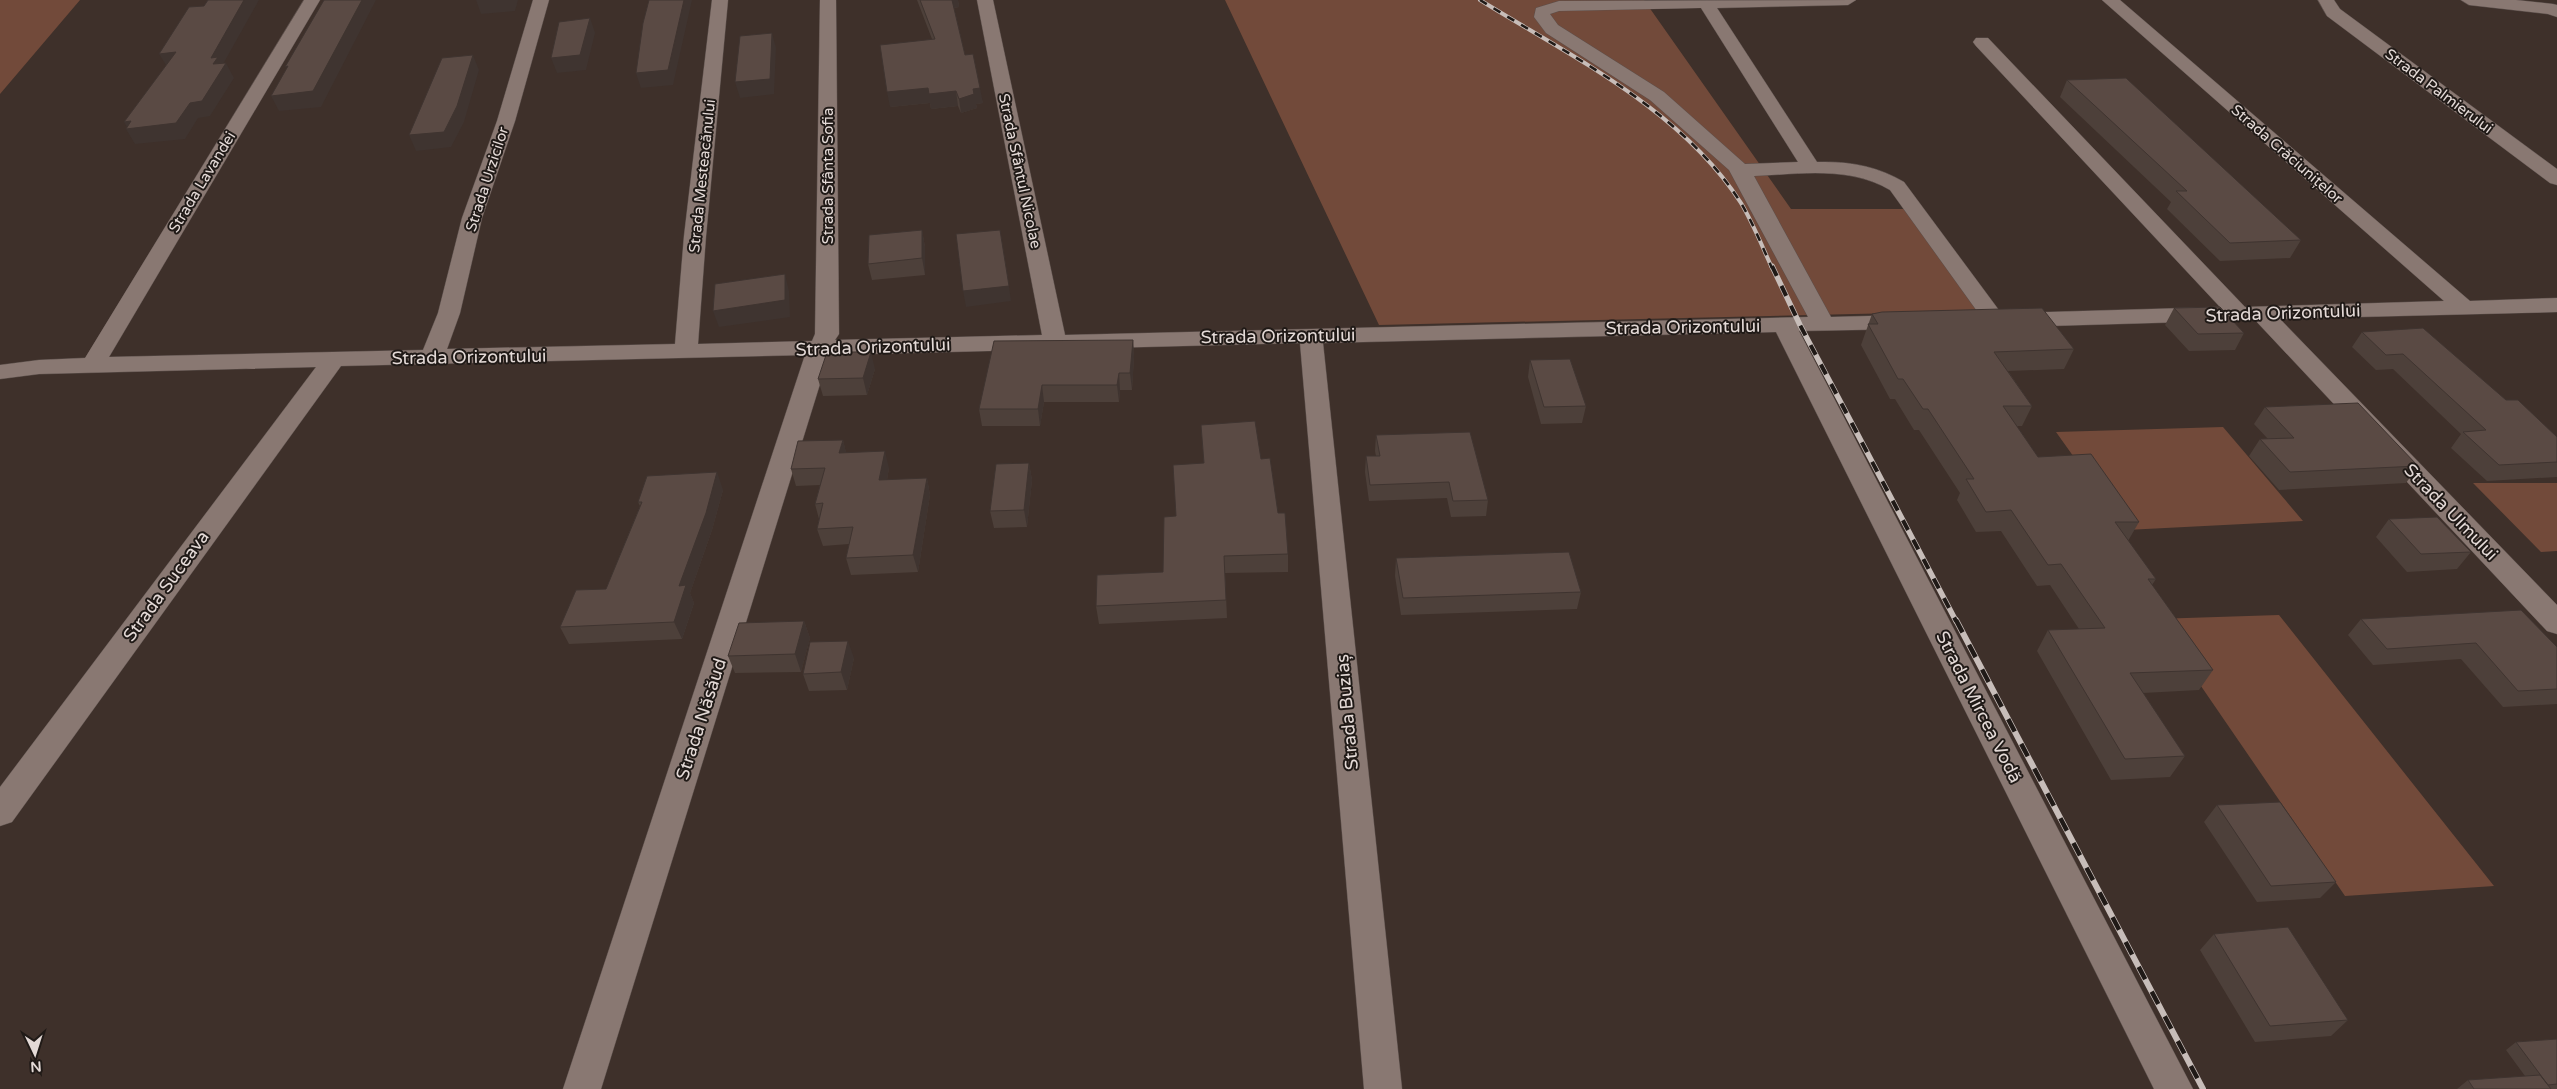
<svg xmlns="http://www.w3.org/2000/svg" width="2557" height="1089" viewBox="0 0 2557 1089" font-family="'Varela Round',sans-serif">
<style>
.green{fill:#724a3a}
.lines{fill:none;stroke-linecap:round;stroke-linejoin:round}
.minor-casing{stroke:#5a4e4a;stroke-width:1}
.minor{fill:#897872;fill-rule:evenodd}
.rail-far2-casing{stroke:#c7bdb9;stroke-width:4}
.rail-far1-casing{stroke:#c7bdb9;stroke-width:5.5}
.rail-casing{stroke:#c7bdb9;stroke-width:6}
.rail-far2{stroke:#201a17;stroke-width:2.5;stroke-dasharray:8;stroke-linecap:butt}
.rail-far1{stroke:#201a17;stroke-width:4;stroke-dasharray:11;stroke-linecap:butt}
.rail{stroke:#201a17;stroke-width:4.5;stroke-dasharray:14;stroke-linecap:butt}
.wall{fill:#4d403a}
.shaded-wall{fill:#3f3430}
.building{fill:#5a4a44;stroke:#3f3430}
.labels{text-anchor:middle;stroke-width:4;stroke-linejoin:round;paint-order:stroke}
.far-street-label{font-size:15px;fill:#e4dad7;stroke:#201a17}
.street-label{font-size:18px;fill:#e4dad7;stroke:#201a17}
</style>
<rect width="100%" height="100%" fill="#3e302a"/>
<!-- green -->
<path class="green" d="M0,0H80L0,94Z
M1225,0H1644L1791,209H1914L1985,311L1379,325Z
M2223,427L2303,521L2126,530L2056,432Z
M2473,483H2557V551L2541,552Z
M2279,615L2494,886L2345,896L2155,619Z"/>
<g class="lines">
<defs>
<path id="minor" d="M304,0H320L109,357L423,350L438,313L462,218L497,121L533,0H549L515,121L482,218L460,313L447,349L675,344L684,236L712,0H728L706,236L698,344L812,341L815,334L820,0H836L839,334L835,340L1042,335L977,0H993L1065,335L1808,317L1729,170L1650,100L1546,33L1534,17L1536,8L1559,1L1856,0L1848,5L1717,8L1817,162C1849,161 1877,166 1904,182L2004,317L2014,313L2220,307L1976,46L1973,42L1976,38H1988L2245,307L2444,301L2102,0H2120L2470,301L2557,298V312L2280,319L2557,605V634L2547,631L2255,320L2014,327L2004,323L1995,327L1987,325L1890,190C1849,166 1800,174 1754,176L1831,317L1906,315L1914,317L1918,322L1914,327L1906,329L1799,331L2193,1089H2154L1776,332L1323,343L1402,1089H1364L1300,343L829,355L601,1089H563L805,355L341,366L12,822L0,826V787L316,367L39,374L0,379V365L39,360L85,358ZM1701,8L1798,162L1745,164L1664,92L1558,25L1550,14L1559,11Z
M2318,0H2334L2340,9L2557,169V185L2550,183L2327,16Z
M2461,0H2516L2553,4L2557,5V17L2548,14L2469,5Z"/>
</defs>
<!-- minor casing -->
<use href="#minor" class="minor-casing"/>
<!-- minor -->
<use href="#minor" class="minor"/>
<defs>
<path id="rail-far2" d="M1480,0C1572,57 1681,109 1741,203C1753,223 1762,246 1772,268"/>
<path id="rail-far1" d="M1772,266L1800,325L1956,621"/>
<path id="rail" d="M1956,620L2203,1089"/>
</defs>
<!-- rail-far2 casing -->
<use href="#rail-far2" class="rail-far2-casing"/>
<!-- rail-far1 casing -->
<use href="#rail-far1" class="rail-far1-casing"/>
<!-- rail casing -->
<use href="#rail" class="rail-casing"/>
<!-- rail-far2 -->
<use href="#rail-far2" class="rail-far2"/>
<!-- rail-far1 -->
<use href="#rail-far1" class="rail-far1"/>
<!-- rail -->
<use href="#rail" class="rail"/>
</g>
<!-- wall -->
<path class="wall" d="M917,0H958L959,7L954,8L965,55L983,103L976,104L977,108L961,113L958,106L931,109L930,103L890,107L932,39Z
M2067,80L2301,240L2290,258L2220,261L2167,209L2171,202L2060,97Z
M922,230L925,247V275L872,280L868,264Z
M2174,308L2244,333L2235,350L2189,351L2165,325Z
M1872,314L2074,349L2064,369L2008,371L2032,406L2022,426H2017L2038,457L2139,522L2128,541L2156,579L2152,585L2213,670L2199,690L2143,693L2185,756L2170,777L2111,780L2037,651L2048,630L2079,629L2050,585L2037,586L2001,531L1976,532L1957,500L1960,493L1919,430H1914L1895,399H1890L1861,345Z
M2362,332L2506,400L2557,437V477L2487,481L2451,448L2461,434L2393,369L2376,370L2352,347Z
M1133,340L1134,357L1132,390H1120L1119,402H1044L1040,426H982L979,409Z
M1530,360L1586,406L1582,423L1541,424L1528,377Z
M875,369L867,395L823,396L818,379Z
M2265,407L2418,466L2406,483L2279,490L2249,456L2260,439H2268L2254,424Z
M1201,425L1261,459L1278,513L1288,554V572L1225,573L1227,618L1099,624L1096,606L1163,572L1204,463Z
M1376,435L1488,500L1486,516L1451,517L1447,498L1369,501L1365,472L1366,456H1376L1375,451Z
M843,440L846,453L889,468L887,480L927,478L930,495L918,572L851,575L846,558L849,544L823,546L817,529L819,519L815,504L820,485L796,486L791,469Z
M1029,463L1032,480L1027,527L994,528L990,511Z
M723,490L712,530L690,593L694,603L682,639L569,644L560,627L606,589L640,506L638,502Z
M2389,519L2471,552L2457,569L2407,572L2376,537Z
M1396,558L1581,592L1577,609L1401,615L1395,576Z
M2361,619L2557,647V704L2503,707L2461,659L2373,665L2348,635Z
M804,621L810,638L801,672L735,673L728,656Z
M854,658L847,690L809,691L803,674Z
M2217,805L2336,882L2320,898L2257,902L2204,822Z
M2214,934L2348,1020L2331,1036L2255,1042L2200,950Z
M2557,1039V1089H2457L2468,1080L2525,1076L2506,1050L2516,1042Z"/>
<!-- shaded-wall -->
<path class="shaded-wall" d="M244,0H259L222,66L226,63L234,78L210,116L198,118L185,139L135,144L126,129H128L124,122Z
M362,0H376L321,107L279,111L271,96Z
M476,0H518L515,11L481,14Z
M684,0H692L673,85L641,88L636,73Z
M951,0H958L959,7L953,8Z
M590,18L595,33L586,70L557,73L551,58Z
M772,33L776,48L774,94L740,98L735,82Z
M176,52L168,68L159,54Z
M473,55L479,70L464,122L451,147L416,151L409,135Z
M928,88L956,91L958,106L931,109L930,103L890,107L887,92Z
M980,88L983,103L976,104L977,108L961,113L959,99L973,89Z
M922,230L925,247V275L922,258Z
M785,274L789,291L790,317L719,327L713,311Z
M1009,286L1011,301L966,307L963,291Z
M1133,340L1134,357L1132,390L1130,373Z
M871,352L875,369L867,395L863,378Z
M1119,373L1120,390L1119,402L1117,385Z
M1042,385L1044,402L1040,426L1038,409Z
M843,440L847,456L839,453Z
M885,451L889,468L884,497L879,480Z
M1029,463L1032,480L1027,527L1024,510Z
M717,472L723,490L712,530L690,593L694,603L682,639L674,622L679,586Z
M927,478L930,495L918,572L913,555Z
M804,621L810,638L801,672L795,654Z
M848,641L854,658L847,690L841,672Z"/>
<!-- building -->
<path class="building" d="M208,0H244L211,58L218,57L213,64L226,63L202,101L190,103L176,123L126,129L131,121L124,122L176,52L159,54L189,7L204,6Z
M324,0H362L313,91L271,96L288,66L285,67Z
M649,0H684L668,70L636,73L643,23Z
M920,0H952L965,55L973,54L980,88L973,89L974,94L959,99L956,91L929,94L928,88L887,92L880,45L935,39Z
M590,18L580,55L551,58L559,22Z
M772,33L770,79L735,82L740,36Z
M473,55L457,106L444,132L409,135L442,58Z
M2126,78L2301,240L2230,243L2176,191H2187L2067,80Z
M922,230V258L868,264L869,235Z
M1000,230L1009,286L963,291L956,234Z
M785,274V300L713,311L715,284Z
M2220,307L2244,333L2198,334L2174,308Z
M2042,308L2074,349L1994,352L2032,406H2003L2038,457L2091,454L2139,522H2115L2156,579H2148L2213,670L2130,673L2185,756L2125,759L2048,630L2105,628L2061,564L2048,565L2011,510L1986,512L1966,479H1974L1928,409H1923L1903,379H1898L1868,324H1878L1872,314L1882,312Z
M2423,328L2506,400H2518L2557,437V462L2499,465L2463,432L2486,430L2403,354L2386,355L2362,332Z
M1133,340L1130,373H1119L1117,385H1042L1038,409H979L994,341Z
M827,352H871L863,378L818,379Z
M1570,359L1586,406L1544,407L1530,360Z
M2358,403L2418,466L2290,472L2260,439L2294,438L2265,407Z
M1255,421L1261,459L1270,458L1278,513H1285L1288,554L1224,556L1226,600L1096,606L1097,575L1163,572L1164,517L1176,516L1173,465L1204,463L1201,425Z
M1470,432L1488,500L1453,501L1449,482L1370,485L1366,456H1380L1376,435Z
M843,440L839,453L885,451L879,480L927,478L913,555L846,558L853,527L817,529L823,503L815,504L825,468L791,469L798,441Z
M1029,463L1024,510L990,511L996,464Z
M717,472L706,513L679,586L686,585L674,622L560,627L576,590L606,589L642,502H638L647,476Z
M2437,517L2471,552L2421,554L2389,519Z
M1569,552L1581,592L1403,598L1396,558Z
M2521,610L2557,647V689L2518,691L2476,643L2387,649L2361,619Z
M804,621L795,654L728,656L739,623Z
M848,641L841,672L803,674L810,642Z
M2280,802L2336,882L2271,886L2217,805Z
M2288,927L2348,1020L2270,1026L2214,934Z
M2557,1039V1084L2548,1085L2516,1042Z
M2540,1075L2551,1089H2474L2468,1080Z"/>
<g class="labels">
<!-- far-street labels -->
<g class="far-street-label">
<text transform="translate(2439 91) rotate(37)" y="5">Strada Palmierului</text>
<text transform="translate(2287 154) rotate(41)" y="5">Strada Crăciunițelor</text>
<text transform="translate(1020 171) rotate(78)" y="5">Strada Sfântul Nicolae</text>
<text transform="translate(702 176) rotate(-84)" y="5">Strada Mesteacănului</text>
<text transform="translate(828 176) rotate(-90)" y="5">Strada Sfânta Sofia</text>
<text transform="translate(487 179) rotate(-72)" y="5">Strada Urzicilor</text>
<text transform="translate(202 182) rotate(-59)" y="5">Strada Lavandei</text>
</g>
<!-- street labels -->
<g class="street-label">
<text transform="translate(2283 313) rotate(-2)" y="6">Strada Orizontului</text>
<text transform="translate(1683 327) rotate(-1)" y="6">Strada Orizontului</text>
<text transform="translate(1278 336) rotate(-1)" y="6">Strada Orizontului</text>
<text transform="translate(873 347) rotate(-2)" y="6">Strada Orizontului</text>
<text transform="translate(469 357) rotate(-1)" y="6">Strada Orizontului</text>
<text transform="translate(2451 512) rotate(46)" y="6">Strada Ulmului</text>
<text transform="translate(166 586) rotate(-54)" y="6">Strada Suceava</text>
<text transform="translate(1979 707) rotate(63)" y="6">Strada Mircea Vodă</text>
<text transform="translate(1347 712) rotate(-95)" y="6">Strada Buziaș</text>
<text transform="translate(701 719) rotate(-72)" y="6">Strada Năsăud</text>
</g>
</g>
<!-- north arrow -->
<g transform="translate(35 1054) rotate(176)" stroke="#201a17" stroke-width="4" paint-order="stroke">
<path d="M0-4L9 19L0 12L-9 19Z" fill="#e4dad7"/>
<text y="-8" font-size="14" font-weight="bold" text-anchor="middle" fill="#e4dad7">N</text>
</g>
</svg>
